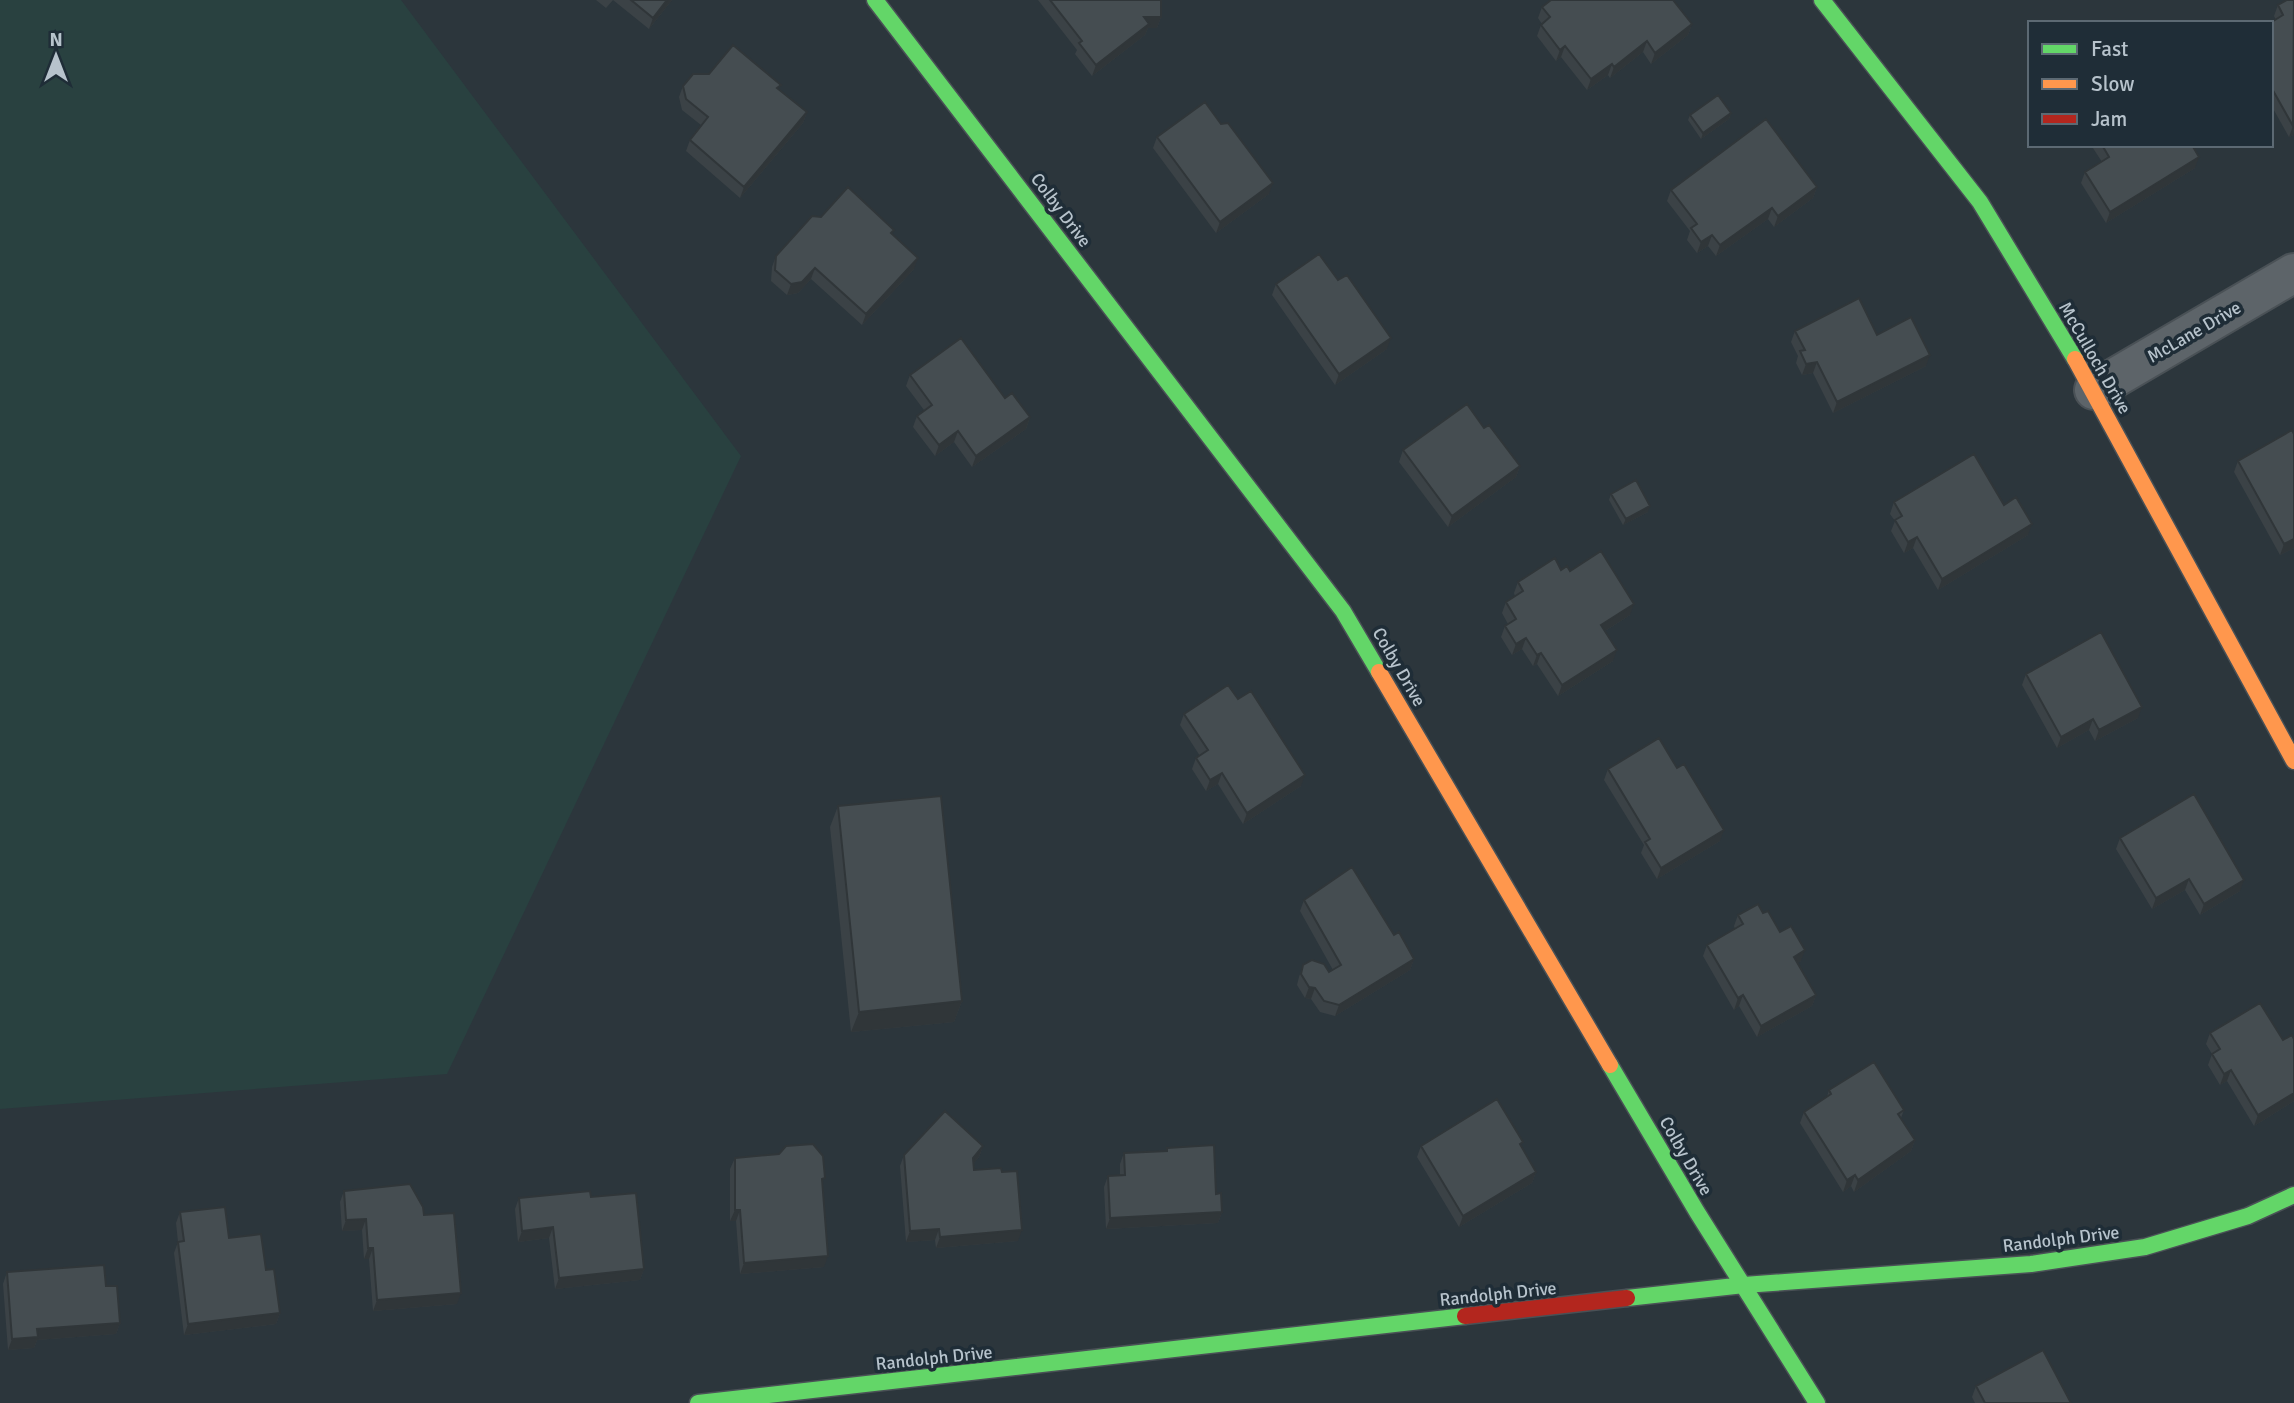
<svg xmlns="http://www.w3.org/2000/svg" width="2294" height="1403" viewBox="0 0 2294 1403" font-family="Signika,sans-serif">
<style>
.green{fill:#294140}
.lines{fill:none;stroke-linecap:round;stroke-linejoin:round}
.street-casing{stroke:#4a5156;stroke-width:42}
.fast-casing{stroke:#4a5156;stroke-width:19}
.slow-casing{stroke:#4a5156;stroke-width:19}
.jam-casing{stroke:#4a5156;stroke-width:19}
.street{stroke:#5d6469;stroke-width:38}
.fast{stroke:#63d668;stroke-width:16}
.slow{stroke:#ff974d;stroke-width:16}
.jam{stroke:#b3261e;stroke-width:16}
.wall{fill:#3b4246}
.shaded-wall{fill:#303639}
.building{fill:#454d51;stroke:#303639;stroke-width:2}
.labels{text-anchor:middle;stroke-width:7;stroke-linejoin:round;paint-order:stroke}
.street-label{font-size:18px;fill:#b7c3cc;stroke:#1f2d37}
</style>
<rect width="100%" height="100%" fill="#2c363c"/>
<!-- green -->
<path class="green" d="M0,0H401L741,456L447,1074L0,1109Z"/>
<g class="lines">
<defs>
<path id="street" d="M2094,390L2294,273"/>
<path id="fast" d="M875,0L1343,611L1379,672
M1822,0L1980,202L2075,359
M1610,1065L1697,1212L1817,1403
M1627,1298L1744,1285L2031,1264L2145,1247L2248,1216L2294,1195
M698,1403L1465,1316"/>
<path id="slow" d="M2075,359L2294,761
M1379,672L1610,1065"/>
<path id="jam" d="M1465,1316L1627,1298"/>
</defs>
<!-- street casing -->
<use href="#street" class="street-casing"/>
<!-- fast casing -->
<use href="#fast" class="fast-casing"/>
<!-- slow casing -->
<use href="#slow" class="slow-casing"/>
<!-- jam casing -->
<use href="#jam" class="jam-casing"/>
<!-- street -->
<use href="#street" class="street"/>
<!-- fast -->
<use href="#fast" class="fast"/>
<!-- slow -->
<use href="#slow" class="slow"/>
<!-- jam -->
<use href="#jam" class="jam"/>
</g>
<!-- wall -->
<path class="wall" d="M596,0H613L606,8Z
M613,0H672L649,29Z
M1038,0H1161V17L1157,28H1148L1145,35L1092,76L1075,54L1077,50Z
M2287,0L2294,135L2289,137L2271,105V23L2276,20L2274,16L2278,5Z
M1542,7L1692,24L1688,35L1651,64L1643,52L1610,78L1608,75L1587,90L1561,57L1556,61L1537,36L1541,25L1542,24L1538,18Z
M683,86L779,90L807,112L803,123L740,198L686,151L690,140L701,125L682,110L679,97Z
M1731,113L1729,119L1701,139L1688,120L1690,115Z
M1221,124L1269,194L1216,233L1153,148L1157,137Z
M2091,145H2192L2195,168L2106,223L2081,183L2085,172L2102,162Z
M1817,187L1813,198L1774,227L1768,219L1716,256L1708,246L1697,253L1687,240L1690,231L1667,201L1671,190Z
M892,234L914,269L862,325L811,279L798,293L787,295L771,281L772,267L776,256Z
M1276,284L1387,349L1335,385L1272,295Z
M1795,331L1877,335L1926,366L1833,413L1813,373L1802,375L1796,363L1798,356L1791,342Z
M910,375L1005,398L1030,417L1026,429L972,467L954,442L935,456L913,427L917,416L924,410L906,386Z
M1484,428L1520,466L1516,477L1448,527L1399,462L1403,450Z
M2294,434V548L2280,555L2234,472L2238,461Z
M1611,494L1648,512L1623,525L1609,500Z
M1894,502L2004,505L2028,535L1938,590L1913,548L1904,553L1891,531L1895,521L1890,514Z
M1561,570L1570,571L1630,615L1605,631L1613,661L1558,696L1537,664L1533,666L1522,649L1512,655L1501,637L1505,626L1508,624L1502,613L1506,602L1515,596L1514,593L1518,582Z
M2026,674L2138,718L2095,741L2089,730L2057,748L2022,685Z
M1238,699L1301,786L1243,824L1218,784L1206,791L1192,769L1196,758L1200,756L1180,725L1184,714Z
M1677,768L1720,841L1657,879L1641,853L1644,845L1604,780L1608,769Z
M838,806L962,1001L954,1022L851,1032L830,827Z
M2120,838L2240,891L2200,915L2185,890L2152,909L2116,849Z
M1304,900L1394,935L1414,959L1410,970L1335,1016L1320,1012L1311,999L1305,998L1297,985L1299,977L1303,965L1329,972L1333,970L1300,911Z
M1763,913L1780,932L1801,961L1797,963L1816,995L1812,1006L1757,1037L1739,1006L1734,1010L1703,956L1707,945L1735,929L1734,926L1738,915Z
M2210,1033L2283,1040L2294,1039V1101L2254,1126L2227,1081L2220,1085L2208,1065L2212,1054L2206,1044Z
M1829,1090L1904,1110L1901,1118L1915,1140L1911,1151L1854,1192L1851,1186L1843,1192L1800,1123L1804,1112L1827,1097Z
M983,1146L979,1157L973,1164L974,1170L1018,1241L936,1248L935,1240L906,1242L900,1166L904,1155Z
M1421,1146L1521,1147L1536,1172L1532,1183L1459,1227L1417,1157Z
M1167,1148L1216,1194L1222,1212L1218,1223L1106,1229L1104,1187L1108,1176H1120V1164L1124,1153L1166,1151Z
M735,1158L822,1186L824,1267L740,1274L736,1221H730V1169Z
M344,1191L424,1215L457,1304L373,1311L369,1259H364L362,1230L342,1231L340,1202Z
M591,1197L644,1269L640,1280L555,1289L549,1238L518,1242L515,1209L519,1198Z
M180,1212L229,1238L266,1270L280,1313L276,1324L184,1335L174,1253L178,1242L176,1223Z
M7,1272L106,1286L120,1323L116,1334L37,1340L34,1348L8,1350L3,1284Z
M1976,1386L2071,1403H1975L1972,1397Z"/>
<!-- shaded-wall -->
<path class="shaded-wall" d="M667,0H672L649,29L653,18Z
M1144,17H1161L1157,28H1148L1145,35L1092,76L1096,65Z
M1692,24L1688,35L1651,64L1655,53Z
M1647,41L1643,52L1610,78L1614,67Z
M1565,46L1561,57L1556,61L1560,50Z
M1612,64L1608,75L1587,90L1591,79Z
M807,112L803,123L740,198L744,187Z
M1731,113L1729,119L1701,139L1703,133Z
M2293,126L2294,135L2289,137Z
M2199,157L2195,168L2106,223L2110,212Z
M1273,183L1269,194L1216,233L1220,222Z
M1817,187L1813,198L1774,227L1778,216Z
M1772,208L1768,219L1716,256L1720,245Z
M1712,235L1708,246L1697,253L1701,242Z
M918,258L914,269L862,325L866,314Z
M815,268L811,279L798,293L787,295L791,284Z
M1391,338L1387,349L1335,385L1339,374Z
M1930,355L1926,366L1833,413L1837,402Z
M1817,362L1813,373L1802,375L1806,364Z
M1030,417L1026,429L972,467L976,456Z
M958,431L954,442L935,456L939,445Z
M1520,466L1516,477L1448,527L1452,516Z
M1650,506L1648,512L1623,525L1626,519Z
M2032,524L2028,535L1938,590L1942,579Z
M1917,537L1913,548L1904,553L1908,542Z
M2294,539V548L2280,555L2284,544Z
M1634,604L1630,615L1597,636L1601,625Z
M1526,638L1522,649L1512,655L1516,644Z
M1617,650L1613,661L1558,696L1562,685Z
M1541,653L1537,664L1533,666L1537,655Z
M2142,707L2138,718L2095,741L2099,730Z
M2093,719L2089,730L2057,748L2061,737Z
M1222,773L1218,784L1206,791L1210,780Z
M1305,775L1301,786L1243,824L1247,813Z
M1724,830L1720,841L1657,879L1661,868Z
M2189,879L2185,890L2152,909L2156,898Z
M2244,880L2240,891L2200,915L2204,904Z
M1805,950L1801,961L1790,968L1794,957Z
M1414,959L1410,970L1335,1016L1339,1005Z
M1309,987L1315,988L1311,999L1305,998Z
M1743,995L1739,1006L1734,1010L1738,998Z
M1816,995L1812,1006L1757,1037L1761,1026Z
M962,1001L954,1022L851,1032L859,1012Z
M2231,1070L2227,1081L2220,1085L2224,1074Z
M2294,1093V1101L2254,1126L2258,1115Z
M1915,1140L1911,1151L1854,1192L1858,1180Z
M983,1146L979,1157L969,1169L973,1158Z
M1536,1172L1532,1183L1459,1227L1463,1216Z
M1855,1175L1851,1186L1843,1192L1847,1180Z
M735,1210H740L736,1221H730Z
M1222,1212L1218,1223L1106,1229L1110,1218Z
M366,1219L362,1230L342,1231L346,1220Z
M553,1227L549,1238L518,1242L522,1231Z
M939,1229L935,1240L906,1242L910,1231Z
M1022,1230L1018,1241L936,1248L940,1237Z
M368,1248H373L369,1259H364Z
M828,1256L824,1267L740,1274L744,1263Z
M644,1269L640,1280L555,1289L559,1278Z
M461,1293L457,1304L373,1311L377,1300Z
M280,1313L276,1324L184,1335L188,1324Z
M120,1323L116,1334L37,1340L34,1348L8,1350L12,1339L37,1329Z"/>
<!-- building -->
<path class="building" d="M631,0H667L653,18Z
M1050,0H1161V17H1144L1149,24L1096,65L1079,43L1082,41Z
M1551,0H1673L1692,24L1655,53L1647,41L1614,67L1612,64L1591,79L1565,46L1560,50L1541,25L1550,17L1542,7Z
M2287,0H2294L2293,126L2271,87V23H2270L2283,15L2278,5Z
M733,45L781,85L777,88L807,112L744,187L690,140L708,117L686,99L683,86L693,74H709Z
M1718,95L1731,113L1703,133L1690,115Z
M1205,102L1221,124L1228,123L1273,183L1220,222L1157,137Z
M1766,119L1817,187L1778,216L1772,208L1720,245L1712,235L1701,242L1691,228L1697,224L1671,190Z
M2102,145H2192L2199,157L2110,212L2085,172L2109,157Z
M848,187L894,230L891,233L918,258L866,314L815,268L802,282L791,284L775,270L776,256L812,216L821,217Z
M1319,254L1338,280L1347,275L1391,338L1339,374L1276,284Z
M1859,298L1877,335L1911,317L1930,355L1837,402L1817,362L1806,364L1800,351L1805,350L1795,331Z
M961,338L1005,398L1012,393L1030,417L976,456L958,431L939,445L917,416L932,405L910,375Z
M1467,404L1484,428L1489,425L1520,466L1452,516L1403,450Z
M2292,430L2294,434V539L2284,544L2238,461Z
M1974,454L2004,505L2016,497L2032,524L1942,579L1917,537L1908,542L1895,520L1902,516L1894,502Z
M1636,480L1650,506L1626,519L1611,494Z
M1601,551L1634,604L1601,625L1617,650L1562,685L1541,653L1537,655L1526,638L1516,644L1505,626L1516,619L1506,602L1523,591L1518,582L1555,558L1561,570L1567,566L1570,571Z
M2101,632L2142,707L2099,730L2093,719L2061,737L2026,674Z
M1228,685L1238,699L1251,691L1305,775L1247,813L1222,773L1210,780L1196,758L1208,750L1184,714Z
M1659,738L1677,768L1684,764L1724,830L1661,868L1645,842L1650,839L1608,769Z
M2194,794L2244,880L2204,904L2189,879L2156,898L2120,838Z
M941,796L962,1001L859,1012L838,806Z
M1352,867L1394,935L1399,932L1414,959L1339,1005L1324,1001L1315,988L1309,987L1301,974L1303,965L1312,960L1324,964L1329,972L1341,965L1304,900Z
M1758,904L1763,913L1768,911L1780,932L1791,926L1805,950L1794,957L1816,995L1761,1026L1743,995L1738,998L1707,945L1743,924L1738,915Z
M2260,1003L2283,1040L2292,1035L2294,1039V1093L2258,1115L2231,1070L2224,1074L2212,1054L2220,1049L2210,1033Z
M1874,1062L1904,1110L1898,1114L1915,1140L1858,1180L1855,1175L1847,1180L1804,1112L1831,1094L1829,1090Z
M1497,1099L1523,1142L1520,1144L1536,1172L1463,1216L1421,1146Z
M945,1111L983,1146L973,1158L974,1170L1001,1168L1002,1172L1017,1171L1022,1230L940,1237L939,1229L910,1231L904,1155Z
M813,1144L823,1156L825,1178L822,1179L828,1256L744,1263L740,1210H735V1158L779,1154L786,1146Z
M1214,1145L1216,1194L1221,1193L1222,1212L1110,1218L1108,1176L1125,1175L1124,1153L1167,1151V1148Z
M410,1184L423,1207L424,1215L454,1213L461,1293L377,1300L373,1248H368L366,1219L346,1220L344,1191Z
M590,1191L591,1197L636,1193L644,1269L559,1278L553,1227L522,1231L519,1198Z
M225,1207L229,1238L261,1234L266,1270L274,1269L280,1313L188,1324L178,1242L184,1241L180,1212Z
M104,1265L106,1286H117L120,1323L37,1329L38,1337L12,1339L7,1272Z
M2043,1350L2071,1403H1985L1976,1386Z"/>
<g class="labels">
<!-- street labels -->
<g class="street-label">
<text transform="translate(1061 210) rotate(53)" y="6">Colby Drive</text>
<text transform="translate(2194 332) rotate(-30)" y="6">McLane Drive</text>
<text transform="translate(2095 358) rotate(60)" y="6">McCulloch Drive</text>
<text transform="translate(1399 667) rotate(60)" y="6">Colby Drive</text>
<text transform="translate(1686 1156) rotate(60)" y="6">Colby Drive</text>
<text transform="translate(2061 1239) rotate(-7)" y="6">Randolph Drive</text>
<text transform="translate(1498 1294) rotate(-6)" y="6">Randolph Drive</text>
<text transform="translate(934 1358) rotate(-6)" y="6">Randolph Drive</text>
</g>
</g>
<!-- legend -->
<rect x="2028" y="21" width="245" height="126" fill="#1f2d37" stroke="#5c6973" stroke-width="2"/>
<rect x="2042" y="44" width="35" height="10" fill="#63d668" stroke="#5c6973" stroke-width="2"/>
<text x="2091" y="56" font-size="21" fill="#b7c3cc">Fast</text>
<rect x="2042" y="79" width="35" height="10" fill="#ff974d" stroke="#5c6973" stroke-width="2"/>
<text x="2091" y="91" font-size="21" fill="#b7c3cc">Slow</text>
<rect x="2042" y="114" width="35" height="10" fill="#b3261e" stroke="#5c6973" stroke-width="2"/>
<text x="2091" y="126" font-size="21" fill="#b7c3cc">Jam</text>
<!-- north arrow -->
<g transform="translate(56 56)" stroke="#1f2d37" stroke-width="5" paint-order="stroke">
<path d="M0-5L12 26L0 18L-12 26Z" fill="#b7c3cc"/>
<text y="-10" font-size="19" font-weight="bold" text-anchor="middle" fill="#b7c3cc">N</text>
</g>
</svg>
